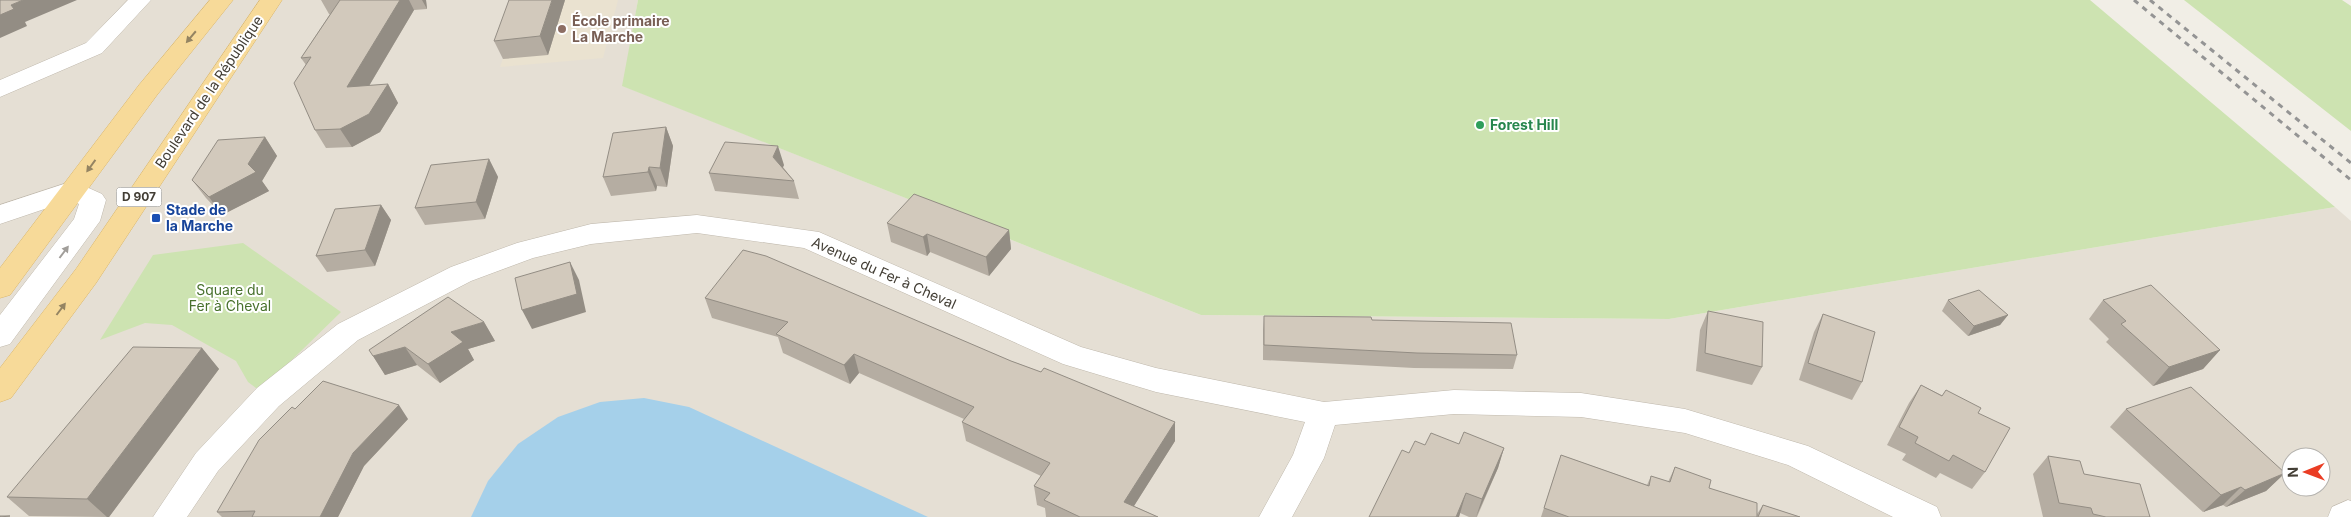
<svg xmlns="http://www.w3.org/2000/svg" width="2351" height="517" viewBox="0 0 2351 517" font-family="Inter,sans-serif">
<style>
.residential{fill:#e5dfd4;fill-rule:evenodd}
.education{fill:#eae2d0}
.green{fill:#cde3b1}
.water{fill:#a5d0ea}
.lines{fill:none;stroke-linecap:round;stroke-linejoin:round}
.street-casing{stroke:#bfb8ac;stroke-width:1}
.primary-casing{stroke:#dab66a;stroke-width:1}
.street{fill:#fff;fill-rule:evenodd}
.primary{fill:#f7da99;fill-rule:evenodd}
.rail{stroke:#949494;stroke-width:3;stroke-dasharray:5.5 5.5;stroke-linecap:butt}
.wall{fill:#b5ada2}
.shaded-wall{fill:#938d84}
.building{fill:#d2c9bc;stroke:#938d84}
.oneway{fill:#948462}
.oneway2{fill:#a19e9a}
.education-dot{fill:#8d6e63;stroke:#fff;stroke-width:2}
.leisure-dot{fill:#2e9e5b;stroke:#fff;stroke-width:2}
.transit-dot{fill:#1a4fb4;stroke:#fff;stroke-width:2}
.labels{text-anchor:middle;stroke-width:4;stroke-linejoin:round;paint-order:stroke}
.shield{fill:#fff;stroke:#7b7872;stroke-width:1}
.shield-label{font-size:12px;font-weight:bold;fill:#433e35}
.education-label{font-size:14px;font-weight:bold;fill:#785e54;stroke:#fff;text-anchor:start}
.street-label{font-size:14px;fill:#433e35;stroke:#fff}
.leisure-label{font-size:14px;font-weight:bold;fill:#27864d;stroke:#fff;text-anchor:start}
.transit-label{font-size:14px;font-weight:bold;fill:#164399;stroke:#fff;text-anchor:start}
.park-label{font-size:14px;fill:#48712d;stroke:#fff}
</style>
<rect width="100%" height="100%" fill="#f1eee6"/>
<!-- residential -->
<path class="residential" d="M0,0H638L623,86L1201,315L1669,319L2335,207L2351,221V517H0ZM2291,457H2321V487H2291Z"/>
<!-- education -->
<path class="education" d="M523,0H618L603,58L500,67Z"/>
<!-- green -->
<path class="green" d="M638,0H2090L2335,207L1669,319L1201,315L622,86Z
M2184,0H2342L2351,6V131Z
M243,243L341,312L260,391L248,382L236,361L172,325L145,323L100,340L153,255Z"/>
<!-- water -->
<path class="water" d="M644,398L689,407L928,517H471L488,481L518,444L558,417L600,402Z"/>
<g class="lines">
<defs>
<path id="street" d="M128,0H151L102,53L0,97V80L86,43Z
M73,181L102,194L106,200L100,221L10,344L0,347V315L74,219L79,204L71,200L0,224V205Z
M697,215L819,232L1081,347L1156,368L1324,402L1454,390L1581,393L1685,409L1808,446L1937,507L1941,517H1893L1788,465L1685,433L1581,417L1454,414L1335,425L1324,458L1292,517H1259L1293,455L1305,422L1156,392L1063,364L804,248L697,233L591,244L533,258L471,281L358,340L279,406L218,471L187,517H153L196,453L257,388L338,324L451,267L517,243L591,224Z
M2348,500L2351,501V517H2328L2332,507Z"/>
<path id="primary" d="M210,0H233L157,95L10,295L0,298V268L139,85Z
M260,0H282L96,283L11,398L0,402V368L76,269Z"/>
</defs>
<!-- street casing -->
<use href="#street" class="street-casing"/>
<!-- primary casing -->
<use href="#primary" class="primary-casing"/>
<!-- street -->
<use href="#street" class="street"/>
<!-- primary -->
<use href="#primary" class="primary"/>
<!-- rail -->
<path class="rail" d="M2134,0L2351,180
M2150,0L2351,163"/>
</g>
<!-- wall -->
<path class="wall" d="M321,0H426L427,9L414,10L369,86L388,84L398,103L380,132L352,147L326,148L315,130L306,65L301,58L330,14H329Z
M565,0L548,55L503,59L494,41Z
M666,127L673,146L667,187L657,186L656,191L611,196L603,177Z
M265,137L277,156L262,181L269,191L222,215L206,198L192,180Z
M489,159L498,177L485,219L425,225L415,208Z
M784,165L783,167L794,181L799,199L715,191L709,173Z
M381,205L391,220L375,266L327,272L316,256Z
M887,223L1009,230L1011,249L989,276L930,252L927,256L891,242Z
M705,298L1011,361L1175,422V441L1134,506L1158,517H1046L1045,508L1037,505L1034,486L1041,476L966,441L962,422L964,419L859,373L850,384L783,353L778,337L712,318Z
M1948,300L2008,315L2000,325L1968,336L1942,311Z
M2103,300L2220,350L2203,369L2153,386L2106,342L2109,339L2089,319Z
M1708,311L1762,367L1752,385L1696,371L1700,330Z
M1823,314L1862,382L1852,400L1799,380L1814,332Z
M1264,316L1372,320L1517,355L1513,369L1414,368L1263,360V330Z
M484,322L495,341L468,349L474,360L440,383L417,365L385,375L373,356Z
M202,348L219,369L109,517L29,516L7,497Z
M1921,385L1978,413L1985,472L1972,489L1940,473L1936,478L1902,460L1906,454L1887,445L1909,403Z
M295,409L408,419L364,466L338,517H222L217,512Z
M2126,409L2285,473L2266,491L2226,507L2223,505L2203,512L2110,427Z
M1459,444L1504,448L1498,468L1477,517H1469L1460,513L1459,517H1369L1409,453L1425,445Z
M1561,455L1647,485L1651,476L1668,482L1675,467L1709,488L1757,514L1763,505L1800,517H1541Z
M2048,456L2084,474L2150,517H2043L2033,474Z"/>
<!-- shaded-wall -->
<path class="shaded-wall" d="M23,0H77L25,22L27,26L0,38V15L11,5Z
M400,0H409L414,10L357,106L347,87Z
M422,0H426L427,9Z
M552,0H565L548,55L540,36Z
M388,84L398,103L380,132L352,147L340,129Z
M666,127L673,146L667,187L660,168Z
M265,137L277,156L262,181L269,191L222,215L209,197L248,164Z
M778,146L784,165L779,175L773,157Z
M489,159L498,177L485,219L476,202Z
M649,167L657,186L656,191L648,172Z
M381,205L391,220L375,266L365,250Z
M1009,230L1011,249L989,276L986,257Z
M927,234L930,252L927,256L923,237Z
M570,262L579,280L586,312L532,329L522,310Z
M2008,315L2000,325L1968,336L1974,326Z
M484,322L495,341L468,349L474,360L440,383L428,364L451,332Z
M405,347L417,365L385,375L373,356Z
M202,348L219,369L109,517H107L87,499Z
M2220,350L2203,369L2153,386L2169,367Z
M854,354L859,373L850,384L844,365Z
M399,405L408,419L364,466L338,517H320L353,453Z
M1175,422V441L1127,517L1124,502Z
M1504,448L1498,468L1476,517L1482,499Z
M2285,473L2266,491L2226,507L2245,490Z
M2241,487L2223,505L2203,512L2221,495Z
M1466,493L1459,517H1456Z"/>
<!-- building -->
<path class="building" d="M0,0H23L11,5L14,9L0,15Z
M340,0H400L347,87L388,84L369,114L340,129L315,130L294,83L311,57L301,58Z
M509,0H552L540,36L494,41Z
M666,127L660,168L649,167L648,172L603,177L613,133Z
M265,137L248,164L256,172L209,197L192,180L218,140Z
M725,142L778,146L773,157L794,181L709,173Z
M489,159L476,202L415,208L431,165Z
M914,194L1009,230L986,257L927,234L923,237L887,223Z
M381,205L365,250L316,256L335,209Z
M743,250L766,256L1011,361L1041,372L1044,368L1175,422L1124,502L1158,517H1080L1044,500L1050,493L1034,486L1050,463L962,422L974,407L854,354L844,365L776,334L788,322L705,298Z
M570,262L577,294L522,310L515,278Z
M2151,285L2220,350L2169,367L2121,324L2126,321L2103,300Z
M1979,290L2008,315L1974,326L1948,300Z
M448,297L484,322L451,332L463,342L428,364L405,347L373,356L369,350Z
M1708,311L1763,322L1762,367L1705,353Z
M1823,314L1875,332L1862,382L1808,363Z
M1264,316L1371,317L1372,320L1511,323L1517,355L1417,353L1264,345Z
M133,347L202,348L87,499L7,497Z
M323,381L399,405L353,453L320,517H252L255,511L217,512L259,440L292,407L295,409Z
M1921,385L1942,396L1946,390L1981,408L1978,413L2010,428L1985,472L1953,455L1949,461L1915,443L1918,437L1899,427Z
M2191,387L2285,473L2245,490L2241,487L2221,495L2126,409Z
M1464,432L1504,448L1482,499L1466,493L1456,517H1369L1402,450L1409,453L1415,441L1425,445L1431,433L1459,444Z
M1561,455L1649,486L1651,476L1670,482L1675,467L1711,480L1709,488L1757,503V517H1569L1544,508Z
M2048,456L2080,461L2084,474L2140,484L2150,517H2106L2093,514L2091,508L2059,503Z
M1763,505L1800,517H1758Z
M0,516H10L0,517Z"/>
<!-- one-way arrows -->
<defs><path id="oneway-solid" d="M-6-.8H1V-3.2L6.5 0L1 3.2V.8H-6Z" transform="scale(1.25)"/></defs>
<g class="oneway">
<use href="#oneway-solid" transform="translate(191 37) rotate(130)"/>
<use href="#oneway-solid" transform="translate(91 166) rotate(126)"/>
<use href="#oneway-solid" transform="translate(61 309) rotate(-53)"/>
</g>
<use class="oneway2" href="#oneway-solid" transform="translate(64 252) rotate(-53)"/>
<!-- markers -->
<circle class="education-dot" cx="562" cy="29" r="5"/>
<circle class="leisure-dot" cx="1480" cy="125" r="5"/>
<rect class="transit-dot" x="151" y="213" width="10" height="10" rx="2.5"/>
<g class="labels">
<!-- shield labels -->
<rect class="shield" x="116.5" y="187.5" width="45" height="19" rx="4"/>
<g class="shield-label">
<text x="139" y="201">D 907</text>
</g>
<!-- education labels -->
<g class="education-label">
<text x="572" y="26">École primaire<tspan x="572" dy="16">La Marche</tspan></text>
</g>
<!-- street labels -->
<g class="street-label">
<text transform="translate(209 92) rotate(-56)" y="5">Boulevard de la République</text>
<text transform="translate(884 273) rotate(24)" y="5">Avenue du Fer à Cheval</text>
</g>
<!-- leisure labels -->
<g class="leisure-label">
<text x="1490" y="130">Forest Hill</text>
</g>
<!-- transit labels -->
<g class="transit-label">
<text x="166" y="215">Stade de<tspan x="166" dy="16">la Marche</tspan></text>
</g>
<!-- park labels -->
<g class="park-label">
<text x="230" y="295">Square du<tspan x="230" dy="16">Fer à Cheval</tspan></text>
</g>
</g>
<!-- north arrow -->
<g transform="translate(2306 472) rotate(269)"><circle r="24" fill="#ffffff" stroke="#b4b2ae"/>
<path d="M0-4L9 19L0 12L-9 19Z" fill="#ea3d24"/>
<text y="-8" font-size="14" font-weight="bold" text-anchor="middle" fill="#433e35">N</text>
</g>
</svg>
